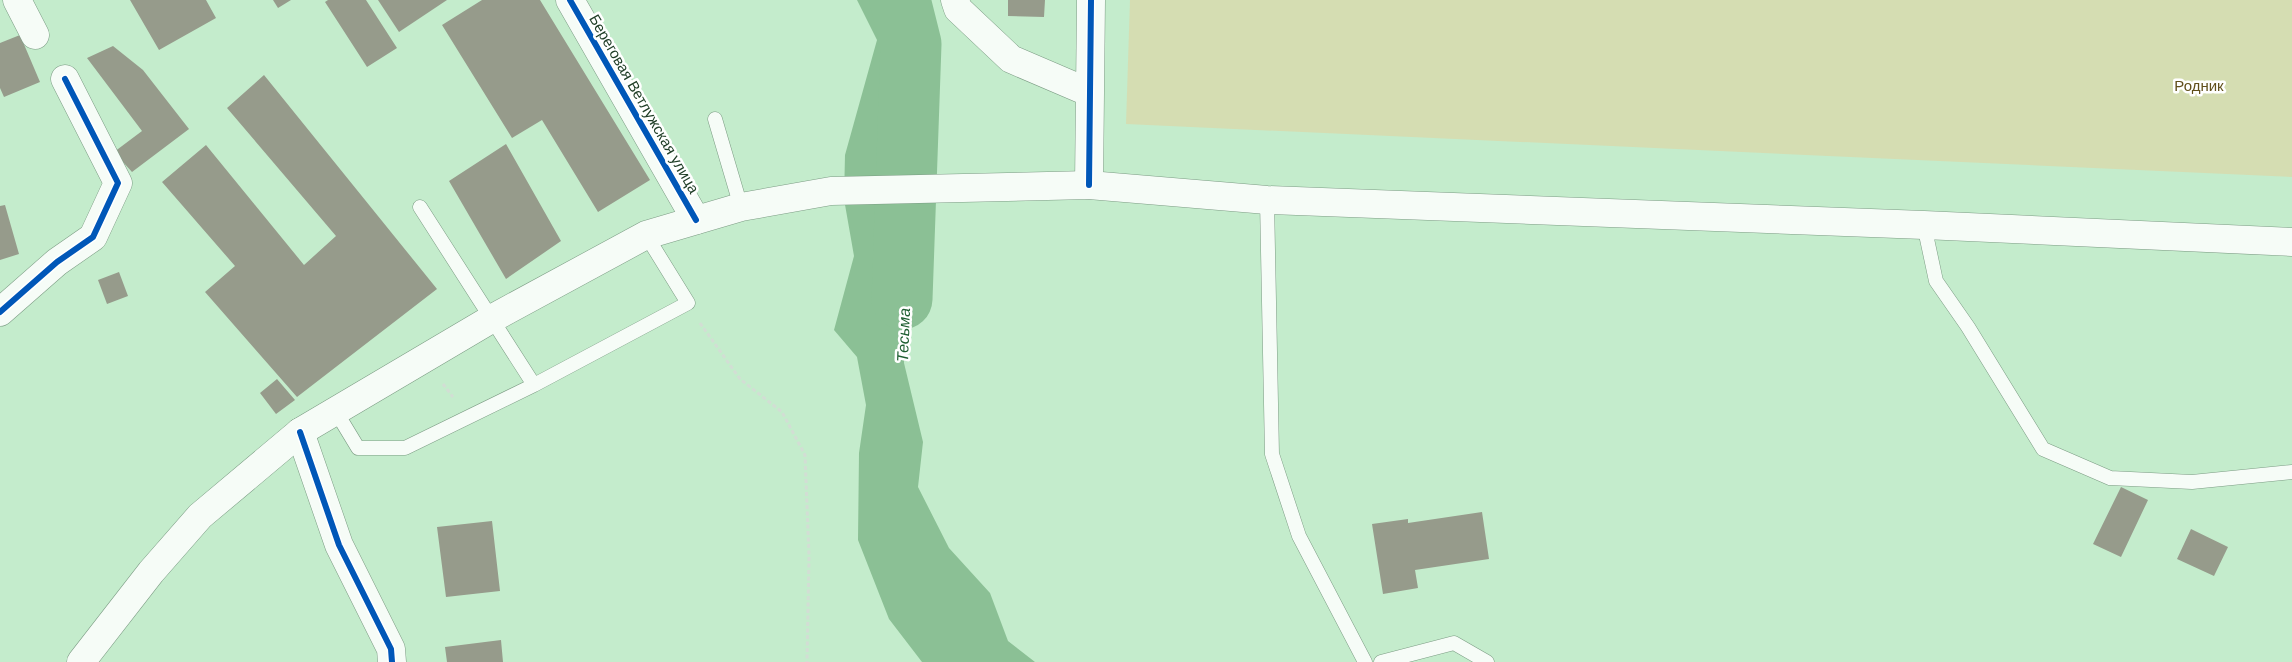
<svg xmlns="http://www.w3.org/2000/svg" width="2292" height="662" viewBox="0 0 2292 662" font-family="Arial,sans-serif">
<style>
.green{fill:#d5ddb2}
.water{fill:#8bc095}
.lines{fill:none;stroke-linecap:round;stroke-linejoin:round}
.river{stroke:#8bc095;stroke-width:61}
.building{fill:#969b8b}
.lane-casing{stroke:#7c9c84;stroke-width:15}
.street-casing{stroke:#7c9c84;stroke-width:29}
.secondary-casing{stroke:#7c9c84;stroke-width:29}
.path{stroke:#d2ded4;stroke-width:3;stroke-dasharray:4 2.5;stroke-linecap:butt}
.lane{stroke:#f6fcf7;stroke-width:14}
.street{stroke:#f6fcf7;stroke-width:28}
.secondary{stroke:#f6fcf7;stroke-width:28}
.cycleway-casing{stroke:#fff;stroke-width:9}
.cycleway{stroke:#0057b8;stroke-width:6}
.labels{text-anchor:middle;stroke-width:5;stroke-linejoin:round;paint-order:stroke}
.park-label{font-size:15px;fill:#614f1b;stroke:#fff}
.street-label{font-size:15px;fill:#203e27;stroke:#fff}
.water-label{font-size:16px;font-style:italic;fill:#1e5e31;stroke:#fff}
</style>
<rect width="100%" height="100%" fill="#c4eccc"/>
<!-- green -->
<path class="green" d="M1130,0H2292V177L1126,124Z"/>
<!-- water -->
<path class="water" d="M857,0H905L906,89L901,134L904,207L912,272L905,316L904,363L923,442L918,487L949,548L990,593L1008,641L1035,662H922L889,619L858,540L859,453L866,405L857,357L834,330L854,256L844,199L845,155L877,40Z"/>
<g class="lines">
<!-- river -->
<path class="river" d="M900,0L911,44L902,299"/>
</g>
<!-- building -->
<path class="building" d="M130,0H206L216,18L159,50Z
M273,0H291L278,8Z
M328,0H366L397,48L367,67L325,2Z
M378,0H447L399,32Z
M482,0H540L650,180L598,212L542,120L512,138L442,25Z
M1008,0H1045L1044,17L1008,16Z
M20,35L40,82L4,97L0,88V43Z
M113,46L143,70L189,129L132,172L114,152L142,131L87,58Z
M264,75L437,289L297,397L205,292L235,266L162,182L206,145L304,265L336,236L227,108Z
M506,144L561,241L506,279L449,181Z
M5,205L19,254L0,260V206Z
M119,272L128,296L107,304L98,280Z
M277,379L295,400L276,414L260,393Z
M2121,487L2148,500L2121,557L2093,544Z
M1482,512L1489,559L1415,570L1418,588L1383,594L1372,524L1408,519V523Z
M492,521L500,591L446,597L437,527Z
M2191,529L2228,547L2214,576L2177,559Z
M501,640L503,662H447L445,647Z"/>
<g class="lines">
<defs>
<path id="lane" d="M715,119L741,207
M1267,200L1272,454L1299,536L1365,662
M420,207L534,385
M1924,225L1936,281L1968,327L2043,449L2110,478L2192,482L2292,472
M335,410L358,448H405L534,385L688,303L646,235
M1381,662L1454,643L1487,662"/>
<path id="street" d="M17,0L35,35
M570,0L696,220
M955,0L958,9L1011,59L1088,92
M1089,185L1091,0
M0,312L57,262L93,237L118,183L65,79
M300,432L339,545L391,649L392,662"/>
<path id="secondary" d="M81,662L151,572L200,516L300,432L493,318L646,235L741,207L831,191L1089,185L1267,200L1924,225L2292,242"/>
</defs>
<!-- lane casing -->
<use href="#lane" class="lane-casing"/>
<!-- street casing -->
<use href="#street" class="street-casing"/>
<!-- secondary casing -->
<use href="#secondary" class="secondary-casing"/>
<!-- path -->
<path class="path" d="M700,323L740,379L782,412L805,455L809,556L807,662
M443,384L453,397"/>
<!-- lane -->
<use href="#lane" class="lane"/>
<!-- street -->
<use href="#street" class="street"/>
<!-- secondary -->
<use href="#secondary" class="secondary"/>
<defs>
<path id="cycleway" d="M570,0L696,220
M1089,185L1091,0
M0,312L57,262L93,237L118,183L65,79
M300,432L339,545L391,649L392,662"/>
</defs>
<!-- cycleway casing -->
<use href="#cycleway" class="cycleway-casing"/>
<!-- cycleway -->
<use href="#cycleway" class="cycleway"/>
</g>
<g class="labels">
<!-- park labels -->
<g class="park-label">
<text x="2199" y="91">Родник</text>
</g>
<!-- street labels -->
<g class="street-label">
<text transform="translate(644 104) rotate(60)" y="5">Береговая Ветлужская улица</text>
</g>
<!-- water labels -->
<g class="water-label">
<text transform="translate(903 335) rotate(-88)" y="6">Тесьма</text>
</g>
</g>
</svg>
